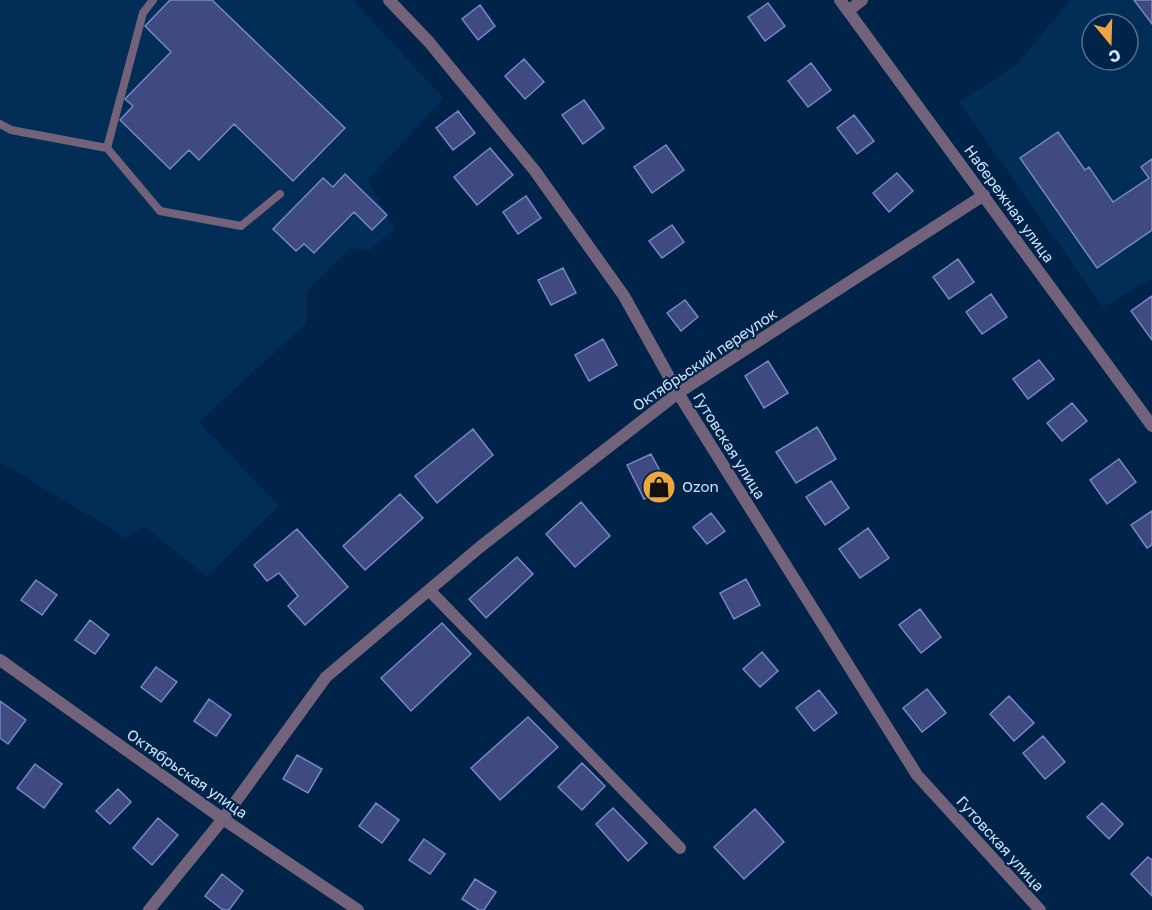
<svg xmlns="http://www.w3.org/2000/svg" width="1152" height="910" viewBox="0 0 1152 910" font-family="'Golos Text',sans-serif">
<style>
.built{fill:#022d57;fill-rule:evenodd}
.building{fill:#3e4a80;stroke:#7787c8;stroke-width:1.5}
.lines{fill:none;stroke-linecap:round;stroke-linejoin:round}
.service{stroke:#72637b;stroke-width:8}
.minor{stroke:#72637b;stroke-width:12}
.tertiary{stroke:#72637b;stroke-width:12}
.labels{text-anchor:middle;stroke-width:4.5;stroke-linejoin:round;paint-order:stroke}
.street-label{font-size:15px;fill:#cee2fa;stroke:#002449}
.poi-label{font-size:15px;fill:#cee2fa;stroke:#002449;text-anchor:start}
</style>
<rect width="100%" height="100%" fill="#002449"/>
<!-- built -->
<path class="built" d="M0,0H353L443,98L368,180L394,229L370,250L350,248L306,292V323L199,422L279,506L207,576L143,526L127,538L0,462Z
M1071,0H1152V278L1103,307L959,102L1016,65ZM1092,24H1128V60H1092Z"/>
<!-- building -->
<path class="building" d="M170,0H212L345,128L293,181L234,124L199,160L189,150L170,169L120,120L133,106L125,99L171,52L145,26Z
M1134,0H1152V24Z
M768,3L785,26L765,41L748,17Z
M480,5L495,26L478,40L462,19Z
M524,59L544,82L525,99L505,76Z
M811,63L831,90L808,107L788,81Z
M584,100L604,128L583,144L562,115Z
M458,111L475,133L453,150L436,128Z
M854,115L874,141L857,154L837,128Z
M1058,132L1085,170L1089,167L1113,202L1149,178L1141,167L1152,159V230L1097,268L1020,158Z
M666,145L684,170L652,193L634,167Z
M490,148L513,175L477,205L454,177Z
M897,173L913,191L889,212L873,193Z
M345,174L387,215L372,230L354,212L314,253L304,244L296,251L273,229L323,178L333,187Z
M526,196L541,218L518,234L503,212Z
M672,225L684,242L662,258L649,241Z
M958,259L974,282L949,299L933,277Z
M563,268L576,293L551,305L538,280Z
M991,294L1007,317L982,334L966,312Z
M1152,296V340L1131,311Z
M685,300L698,317L681,331L667,313Z
M603,339L617,365L589,381L575,355Z
M1039,360L1054,379L1028,399L1013,379Z
M768,361L788,393L764,408L745,376Z
M1072,403L1087,421L1062,441L1047,423Z
M817,427L836,459L796,483L776,452Z
M473,429L493,455L437,503L415,476Z
M651,454L669,488L644,499L627,465Z
M1119,459L1136,482L1107,504L1090,480Z
M831,481L849,508L825,525L806,497Z
M400,494L423,518L365,570L343,546Z
M581,502L610,536L575,567L546,534Z
M1152,511V545L1147,548L1131,525Z
M711,513L725,531L707,544L693,527Z
M868,528L889,558L860,578L839,549Z
M297,529L348,587L305,625L288,606L298,596L279,573L267,581L254,565Z
M517,557L533,574L486,618L469,599Z
M746,579L760,605L734,619L720,593Z
M36,580L57,595L42,615L21,600Z
M920,609L941,637L921,653L899,625Z
M90,620L109,635L95,654L75,640Z
M442,623L471,654L411,711L381,678Z
M762,652L778,671L760,687L743,669Z
M156,667L177,682L161,702L141,687Z
M927,689L946,713L922,732L903,708Z
M819,690L837,713L814,731L796,708Z
M1009,696L1034,723L1014,741L990,714Z
M209,699L231,715L216,736L194,721Z
M0,701L26,720L8,744L0,738Z
M528,717L558,747L500,800L471,768Z
M1043,736L1065,762L1045,779L1023,753Z
M297,755L322,769L308,793L283,779Z
M582,763L605,786L582,810L558,787Z
M35,764L62,784L44,808L17,788Z
M118,789L131,802L110,824L96,811Z
M376,803L399,820L382,843L359,826Z
M1102,803L1123,824L1109,839L1087,817Z
M613,808L647,843L628,861L596,824Z
M755,809L784,842L744,879L714,847Z
M158,818L178,835L152,865L133,848Z
M424,839L445,854L430,874L409,860Z
M1148,857L1152,860V896L1131,874Z
M222,874L243,891L229,910H223L205,896Z
M475,879L496,892L484,910H479L462,899Z"/>
<g class="lines">
<!-- service -->
<path class="service" d="M153,0L143,13L107,148L160,211L241,226L280,194
M0,124L11,130L107,148"/>
<!-- minor -->
<path class="minor" d="M840,0L1152,426
M848,11L862,0
M429,590L680,848
M0,660L223,819L358,910
M149,910L223,819L326,677L480,547L678,393L984,195"/>
<!-- tertiary -->
<path class="tertiary" d="M389,0L429,42L535,171L624,296L678,393L917,775L1040,910"/>
</g>
<!-- icons -->
<defs>
<symbol id="shop-disc" viewBox="-11 -11 22 22"><circle r="9.5" fill="#efa73d" stroke="#002449"/><path d="M-5-2.5h2.3a2.7 3.5 0 0 1 5.4 0H5L5.5 6h-11ZM-1.5-2.5h3a1.5 2.3 0 0 0-3 0Z" fill="#111"/></symbol>
</defs>
<g fill-rule="evenodd">
<use href="#shop-disc" x="640" y="468" width="38" height="38"/>
</g>
<g class="labels">
<!-- street labels -->
<g class="street-label">
<text transform="translate(1009 204) rotate(54)" y="5">Набережная улица</text>
<text transform="translate(705 360) rotate(-34)" y="5">Октябрьский переулок</text>
<text transform="translate(729 446) rotate(58)" y="5">Гутовская улица</text>
<text transform="translate(187 774) rotate(35)" y="5">Октябрьская улица</text>
<text transform="translate(1000 844) rotate(48)" y="5">Гутовская улица</text>
</g>
<!-- poi labels -->
<g class="poi-label">
<text x="682" y="492">Ozon</text>
</g>
</g>
<!-- north arrow -->
<g transform="translate(1110 42) rotate(161)"><circle r="28" fill="#002449" stroke="#527090" stroke-width="1.5"/>
<path d="M0-4.5L10 22L0 15L-10 22Z" fill="#efa73d"/>
<text y="-9" font-size="16" font-weight="bold" text-anchor="middle" fill="#cee2fa">С</text>
</g>
</svg>
